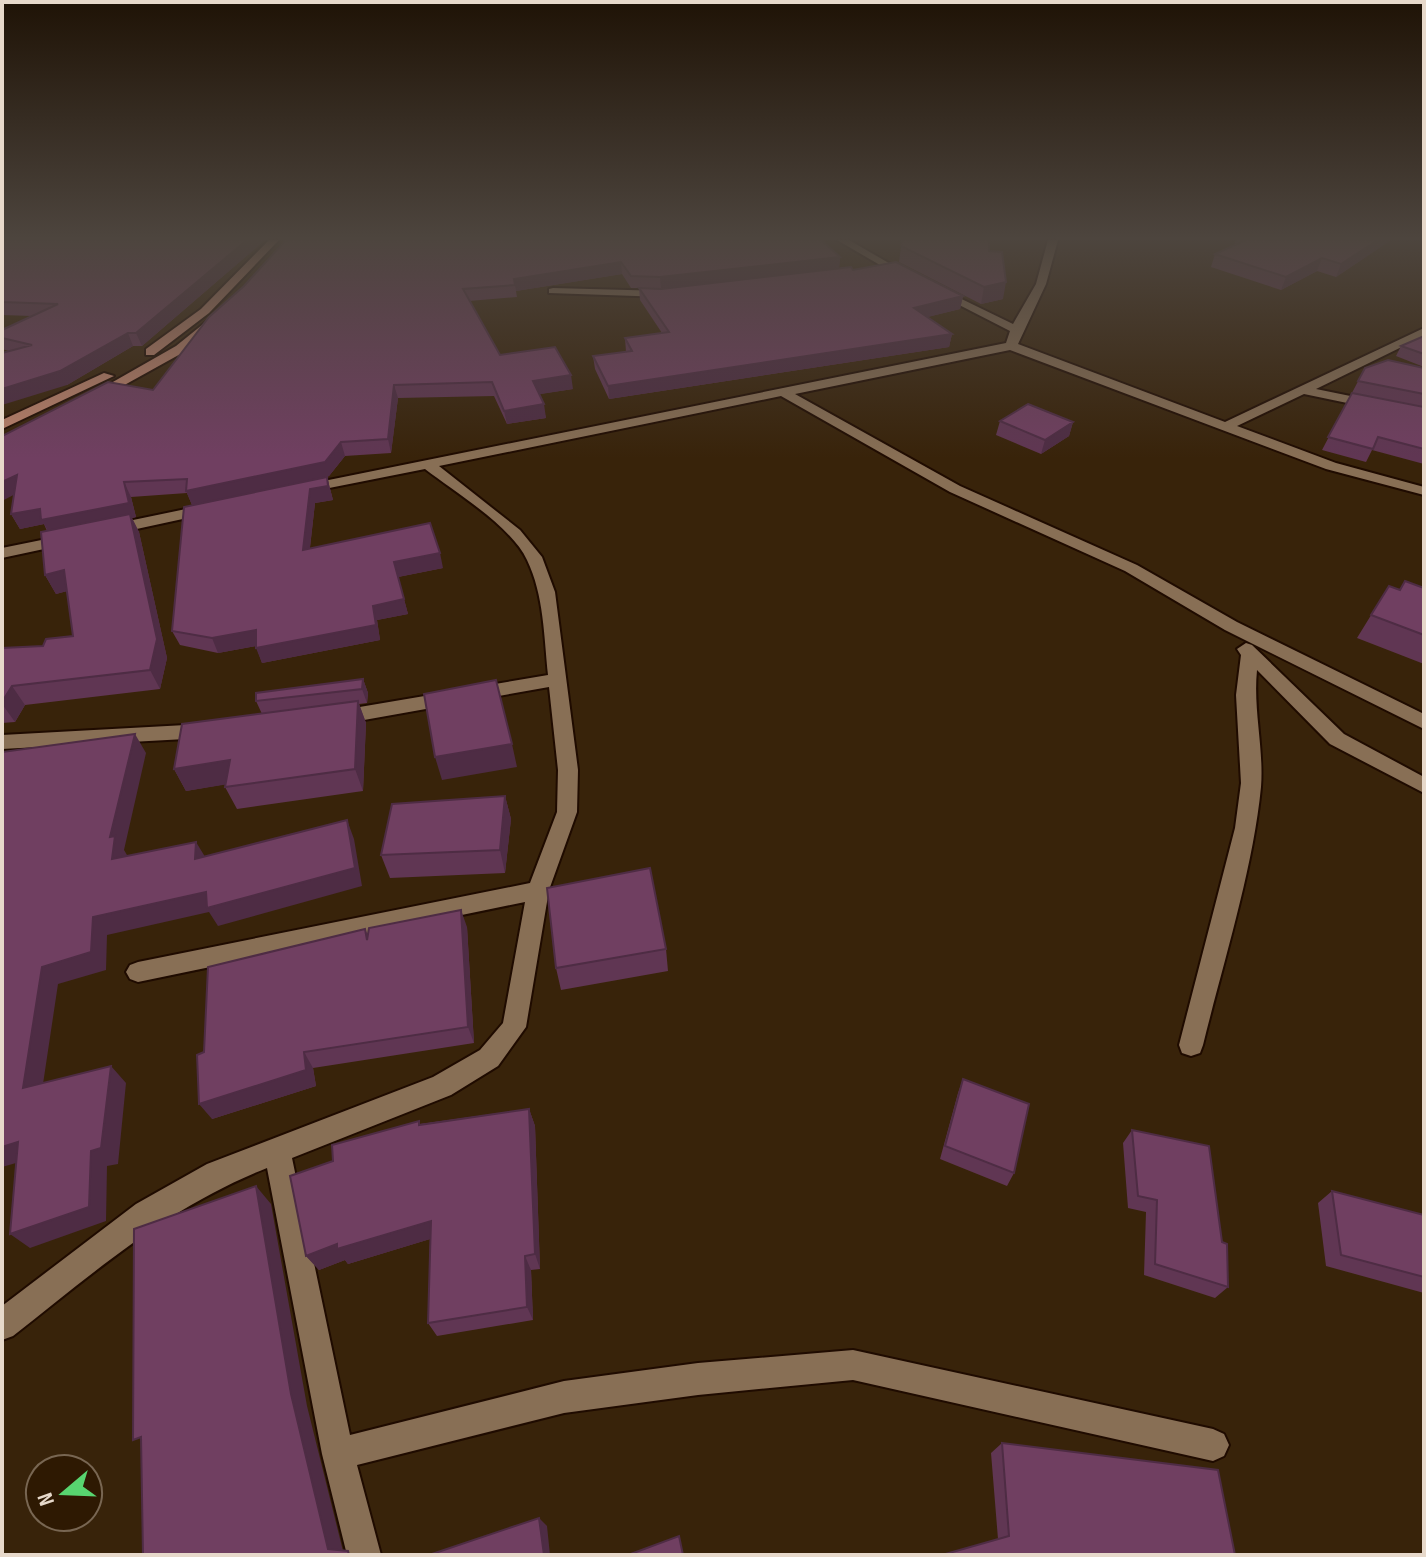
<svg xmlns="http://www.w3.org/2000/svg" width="1426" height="1557" viewBox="0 0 1426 1557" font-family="'Sofia Sans Condensed',sans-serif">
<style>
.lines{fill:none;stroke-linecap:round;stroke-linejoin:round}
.minor-casing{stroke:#1f0b00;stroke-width:4}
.major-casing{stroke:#1f0b00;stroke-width:4}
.minor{fill:#886f55;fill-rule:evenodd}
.major{fill:#bd836d;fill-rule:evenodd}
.wall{fill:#603653}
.shaded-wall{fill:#4e2c44}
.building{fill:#703f61;stroke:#4e2c44;stroke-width:2}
</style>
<rect width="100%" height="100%" fill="#38230a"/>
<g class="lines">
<defs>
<path id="minor" d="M837,240H849L913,277L904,279Z
M1048,240H1058L1046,284L1018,344L1225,422L1424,328V336L1316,389L1424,411V419L1304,394L1237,426L1336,463L1424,487V495L1326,469L1010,350L795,394L960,486L1137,565L1237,622L1424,714V729L1225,630L1125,571L950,492L781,396L439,466L520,530L542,557L555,592L578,770L577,812L549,890L526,1027L498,1066L451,1095L292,1158L350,1435L564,1381L698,1363L853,1350L1213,1429L1224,1434L1229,1445L1224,1456L1213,1461L853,1380L698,1395L564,1413L357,1465L381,1555H347L322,1454L267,1168C168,1207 96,1271 13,1336L2,1340V1306L136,1204L207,1164L433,1077L480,1050L503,1023L525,902L138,982L130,979L126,972L130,965L138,962L530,883L557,812L558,770L549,687L336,725L327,718L336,711L548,675C544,637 544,595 527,560C511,526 455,492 425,469L304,493L299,492V486L1006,343L1010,331L932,291L941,289L1013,324L1036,284Z
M553,288L665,291L671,294L665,297L549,293V289Z
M210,504L218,509L215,512L109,535L101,530L109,525Z
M66,535L74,540L72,543L2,558V548Z
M1246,643L1252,645L1344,734L1424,777V793L1330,744L1257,670C1253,710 1264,748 1261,787C1253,870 1223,963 1203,1045L1200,1053L1191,1056L1182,1053L1179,1045L1235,828L1241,783L1236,695L1241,655L1237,649Z
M204,724L214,731L204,738L2,749V735Z"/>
<path id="major" d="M269,240H279L209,313L154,355H146V349L201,309Z
M207,321L217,323L184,352L101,398L90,395L176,346Z
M104,373L114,376L2,429V420Z"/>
</defs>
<!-- minor casing -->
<use href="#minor" class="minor-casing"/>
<!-- major casing -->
<use href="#major" class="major-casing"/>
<!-- minor -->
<use href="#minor" class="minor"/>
<!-- major -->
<use href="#major" class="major"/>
</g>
<!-- wall -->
<path class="wall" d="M2,240H265L142,346H133L67,385L9,351L2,349V330L32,316L2,315Z
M286,240L840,257L839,268L853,270L963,296L960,309L927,317L952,334L949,347L609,399L595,369L593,356L626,352L625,338L662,333L640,300L639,288H631L622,274L516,291L517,297L469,301L500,355L573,389L539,394L546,418L507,424L494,396L398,398L391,453L345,456L329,476L327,477L333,500L315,503L310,548L443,568L398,577L408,614L377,620L380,640L262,663L256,646L218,653L180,645L172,631L192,505L187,493L131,497L136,517L132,518L139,532L167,658L160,689L25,705L15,722L2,723V648L43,646L73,636L67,591L56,594L45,575L47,531L44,524L20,529L11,514L153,390Z
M902,240L989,251L1003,299L981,304L899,262Z
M1236,240H1391L1336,277L1317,271L1281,290L1211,267L1215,254L1234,245Z
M1424,336V367L1396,356L1401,346Z
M1365,368H1424V464L1372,450L1366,462L1322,450Z
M1000,421L1073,422L1069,436L1041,454L996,435Z
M1389,586L1399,589L1424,588V664L1357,638Z
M363,679L368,693L367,703L359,704L366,723L363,791L237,809L225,787L226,784L186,791L174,769L262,714L256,701Z
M505,796L511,819L505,873L390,878L381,855Z
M467,927L474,1043L313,1068L316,1086L212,1119L204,1052L365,929L368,935Z
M666,949L668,971L561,990L556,968Z
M963,1079L1014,1173L1007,1186L940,1159L958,1093Z
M529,1109L535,1126L540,1269L531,1270L533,1320L437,1336L428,1323L430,1239L348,1264L345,1260L319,1270L306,1256L333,1161L419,1121L420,1124Z
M1132,1130L1228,1287L1215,1298L1144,1275L1146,1212L1128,1208L1123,1143Z
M1332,1191L1424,1215V1293L1326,1266L1318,1203Z
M1002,1443L1218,1470L998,1539L991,1453Z"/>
<!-- shaded-wall -->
<path class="shaded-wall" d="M247,240H265L142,346L136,333Z
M1378,240H1391L1336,277L1341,264Z
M840,257L839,269L661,289L660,277Z
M1322,258L1317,271L1281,290L1286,277Z
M621,262L622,274L516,291L514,279Z
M1006,282L1003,299L981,304L984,287Z
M963,296L960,309L912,321L914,308Z
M128,333L133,346L67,385L2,405V389Z
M952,334L949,347L609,399L608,386Z
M571,375L573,389L535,395L533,381Z
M394,385L398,398L391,453L388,439Z
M544,404L546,418L507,424L504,411Z
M1073,422L1069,436L1041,454L1045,440Z
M341,442L345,456L329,476L192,505L186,491Z
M17,475L25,489L2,501V482Z
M327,477L333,500L315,503L308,564L303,550L310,489Z
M124,482L131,497L136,517L132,518L139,532L167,658L160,689L150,670L50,535L44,524L20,529L11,514Z
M440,553L443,568L398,577L394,562Z
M64,570L75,589L56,594L45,575Z
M404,599L408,614L377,620L380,640L262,663L256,648L373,606Z
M256,630L262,645L218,653L212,638Z
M363,679L368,693L367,703L362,689Z
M12,686L25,705L15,722L2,704Z
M358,701L366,723L363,791L355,769Z
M135,734L146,753L124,850L127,855L125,877L112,859L110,837Z
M512,744L517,767L442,780L435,757Z
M230,760L241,782L186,791L174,769Z
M505,796L511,819L505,873L500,850Z
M347,820L354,839L362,886L218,926L209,912L107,935L106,970L58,984L40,1104L23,1088L42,967L93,917Z
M196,842L207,860L195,859Z
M461,910L467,927L474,1043L468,1027Z
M304,1052L313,1068L316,1086L212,1119L199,1104Z
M111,1066L126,1083L118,1164L107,1166L106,1221L30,1248L10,1234L91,1151Z
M529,1109L535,1126L540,1269L535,1254Z
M18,1142L37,1157L2,1167V1147Z
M256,1186L271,1204L307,1406L344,1555L328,1549L291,1394Z
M431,1221L440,1236L348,1264L345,1260L319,1270L306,1256L337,1244Z
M525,1256L531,1270L533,1320L527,1307Z
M539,1518L547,1526L550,1555H544Z"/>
<!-- building -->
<path class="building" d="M2,240H247L136,333H128L60,371L2,389V353L32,345L2,338V330L58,304L2,302Z
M286,240H821L840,257L660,277L631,276L621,262L514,279L515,285L463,289L500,355L555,347L571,375L533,381L544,404L504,411L492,382L394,385L388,439L341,442L325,462L186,491L187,479L124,482L129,503L41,520L40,509L11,514L17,475L2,482V436L108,382L153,390L209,317L244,286Z
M902,240H989V251L1002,252L1006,282L984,287L901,246Z
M1246,240H1378L1341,264L1322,258L1286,277L1215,254Z
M896,262L963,296L914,308L952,334L608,386L593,356L632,351L625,338L669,332L639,288L661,289L851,267L853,270Z
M1424,336V354L1401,346Z
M1388,360L1424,368V394L1358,381L1365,368Z
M1352,393L1424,407V449L1378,437L1373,449L1328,437Z
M1028,404L1073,422L1045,440L1000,421Z
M327,477L328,486L310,489L303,550L430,523L440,553L394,562L404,599L373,606L376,625L256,648V630L212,638L172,631L184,507Z
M130,514L157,639L150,670L12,686L2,702V648L43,646L46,639L73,636L64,570L45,575L41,532Z
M1405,581L1424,588V635L1371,615L1389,586L1400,590Z
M363,679L362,689L256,701V693Z
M496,680L512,744L435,757L424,694Z
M358,701L355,769L225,787L230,760L174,769L182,724Z
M135,734L110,837L115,836L112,859L196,842L195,859L347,820L355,868L207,908L206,892L93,917L91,952L42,967L23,1088L111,1066L101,1148L91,1151L89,1207L10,1234L18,1142L2,1147V752Z
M505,796L500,850L381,855L392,804Z
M650,868L666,949L556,968L547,888Z
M461,910L468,1027L304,1052L306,1070L199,1104L197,1055L204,1052L208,967L365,929L367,940L369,928Z
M963,1079L1029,1104L1014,1173L945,1146Z
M529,1109L535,1254L525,1256L527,1307L428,1323L431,1221L337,1249V1244L306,1256L290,1176L333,1161L332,1145L419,1121V1125Z
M1132,1130L1209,1146L1222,1242L1227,1244L1228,1287L1155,1264L1157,1200L1138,1196Z
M256,1186L291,1394L328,1549L348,1551L349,1555H143L141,1437L133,1440L134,1229Z
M1332,1191L1424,1215V1277L1341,1255Z
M1002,1443L1218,1470L1235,1555H942L1009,1536Z
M539,1518L544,1555H429Z
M679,1536L683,1555H628Z"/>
<!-- sky -->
<linearGradient id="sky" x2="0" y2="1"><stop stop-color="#1f1306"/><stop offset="0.52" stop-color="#4d453e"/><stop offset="1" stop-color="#4d453e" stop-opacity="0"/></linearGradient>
<rect width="1426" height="458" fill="url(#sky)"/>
<!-- border -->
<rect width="1426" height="1557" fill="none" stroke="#e7d9cb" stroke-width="8"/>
<!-- north arrow -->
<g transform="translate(64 1493) rotate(251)"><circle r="38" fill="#2e1902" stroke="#786652" stroke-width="2"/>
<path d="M0-6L14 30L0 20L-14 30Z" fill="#58d570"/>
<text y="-12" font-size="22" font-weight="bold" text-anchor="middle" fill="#e7d9cb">N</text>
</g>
</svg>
